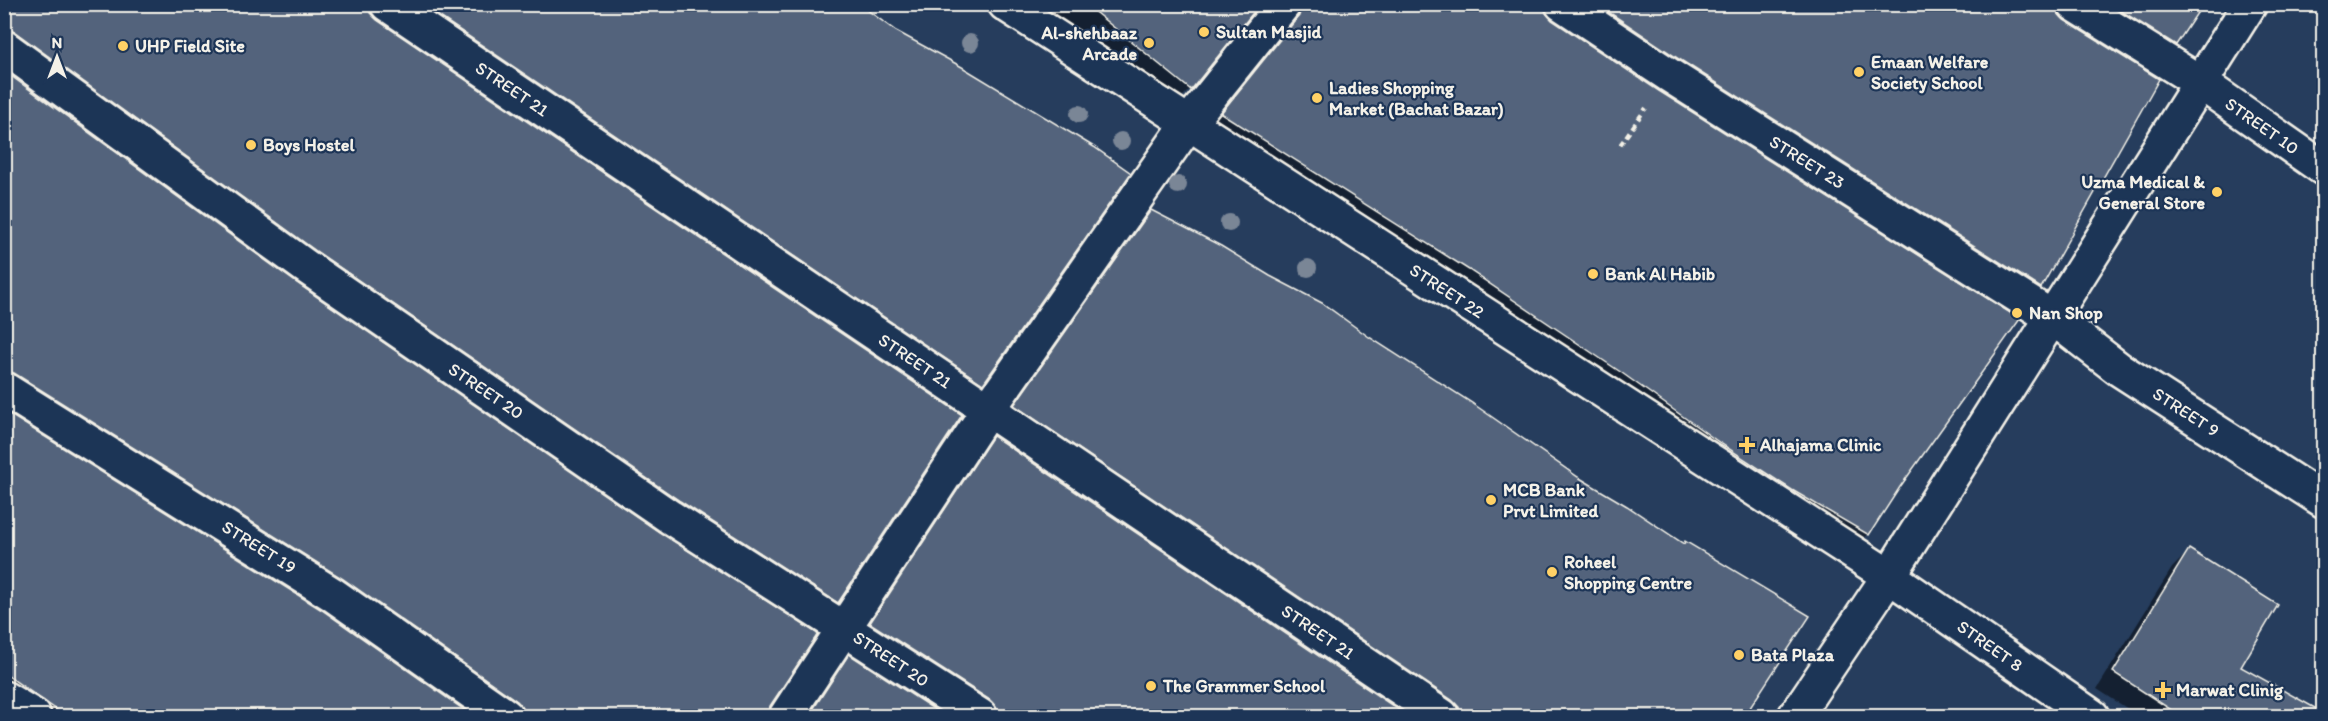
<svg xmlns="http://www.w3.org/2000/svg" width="2328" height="721" viewBox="0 0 2328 721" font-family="Itim,sans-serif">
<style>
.shadow{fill:#0007}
.building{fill:#52647b;stroke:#f4f1e8;stroke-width:1.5}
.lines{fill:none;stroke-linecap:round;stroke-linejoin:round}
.minor-casing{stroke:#f4f1e8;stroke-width:38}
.path{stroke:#f4f1e8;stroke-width:4;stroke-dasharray:6 4.5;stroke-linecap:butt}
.minor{stroke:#1d3557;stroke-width:33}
.tree{fill:#7a8696}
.poi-dot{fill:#ffd166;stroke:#1d3557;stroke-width:2}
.labels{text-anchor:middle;stroke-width:4.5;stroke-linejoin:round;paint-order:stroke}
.poi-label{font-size:18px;font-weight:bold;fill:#f4f1e8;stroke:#1d3557;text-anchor:start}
.street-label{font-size:18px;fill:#f4f1e8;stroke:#1d3557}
</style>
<rect width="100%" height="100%" fill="#263d5d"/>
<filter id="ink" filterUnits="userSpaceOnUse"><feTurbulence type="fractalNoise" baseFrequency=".0167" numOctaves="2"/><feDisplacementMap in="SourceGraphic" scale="12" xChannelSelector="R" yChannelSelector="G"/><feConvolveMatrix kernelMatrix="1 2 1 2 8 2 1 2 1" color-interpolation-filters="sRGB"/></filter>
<g filter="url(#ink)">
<!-- shadow -->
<path class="shadow" d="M4,4L369,12L837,602L823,616L4,49Z
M385,4H856L982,383L968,398Z
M1040,4H1258L1190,89L1175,104L1098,43Z
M1542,4L1544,12L1899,486L1868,534L1852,550L1206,129L1283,33L1287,24L1279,5Z
M1557,4H2054L2056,13L2063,21L2157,80L2040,287L2024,303Z
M2069,4H2201L2174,44L2159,60Z
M4,72L769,706L766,716H503L4,391Z
M1151,212L1744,716H1439L1001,420L1137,226Z
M4,413L471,716H31L4,700Z
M994,438L1407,716H977L856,638L979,452Z
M2189,551L2239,667L2324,716H2139L2097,689L2172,568Z
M849,656L943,716H805L835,671Z"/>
<!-- building -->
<path class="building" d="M4,4H369L370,13L377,20L962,415L838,603L680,501L316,251L15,32L4,29Z
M421,4H859L896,31L962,67L1094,147L1131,173L983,384Z
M1085,4H1260L1191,90Z
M1302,4H1544L1546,13L1552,20L1659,91L2020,319L1900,487L1869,535L1792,490L1720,443L1622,373L1469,270L1221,113L1299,16Z
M1597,4H2055L2058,13L2064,20L2159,79L2041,288L1679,59Z
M2110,4H2203L2176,45Z
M4,71L294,281L659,532L818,634L770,706L768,717H525L523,708L517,701L343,579L14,373L4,370Z
M1151,210L1221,246L1270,276L1322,303L1369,337L1472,403L1578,477L1627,506L1684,544L1685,541L1810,616L1744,717H1461L1459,707L1452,700L1014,405Z
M4,411L322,610L474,717H67L4,673Z
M993,436L1409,717H999L996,707L990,700L870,623Z
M2189,549L2278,605L2241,667L2324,713V717H2182L2113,672Z
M849,654L946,717H808Z"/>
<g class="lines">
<defs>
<path id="minor" d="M387,4L1442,716
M1005,4L1889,576L2092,716
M1562,4L1669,75L2053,318L2119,369L2324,501
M2074,4L2201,83L2324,169
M4,47L305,266L670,517L980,716
M4,389L332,594L506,716
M4,698L34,716
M786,716L988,410L1188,124L1284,4
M1795,716L1889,576L2250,4"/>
</defs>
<!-- minor casing -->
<use href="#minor" class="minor-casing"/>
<!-- path -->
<path class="path" d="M1620,145L1646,108"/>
<!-- minor -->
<use href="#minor" class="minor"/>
</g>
<!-- trees -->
<g class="tree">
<circle cx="970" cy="43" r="9"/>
<circle cx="1079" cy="114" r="9"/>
<circle cx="1121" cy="141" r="9"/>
<circle cx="1178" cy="185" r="9"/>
<circle cx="1229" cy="223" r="9"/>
<circle cx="1308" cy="268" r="9"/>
</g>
</g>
<!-- markers -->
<g class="poi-dot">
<circle cx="1204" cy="32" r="6"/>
<circle cx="1149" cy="43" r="6"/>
<circle cx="123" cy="46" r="6"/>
<circle cx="1859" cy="72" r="6"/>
<circle cx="1317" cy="98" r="6"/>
<circle cx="251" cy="145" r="6"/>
<circle cx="2217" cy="192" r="6"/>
<circle cx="1593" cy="274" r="6"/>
<circle cx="2017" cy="313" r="6"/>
<path d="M1744 436h6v6h6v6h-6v6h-6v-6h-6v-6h6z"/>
<circle cx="1491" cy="500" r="6"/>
<circle cx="1552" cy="572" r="6"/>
<circle cx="1739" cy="655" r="6"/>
<circle cx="1151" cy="686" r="6"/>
<path d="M2160 681h6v6h6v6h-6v6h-6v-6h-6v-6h6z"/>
</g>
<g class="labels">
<!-- poi labels -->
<g class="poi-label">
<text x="1216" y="38">Sultan Masjid</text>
<text x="1137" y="39" text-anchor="end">Al-shehbaaz<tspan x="1137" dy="21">Arcade</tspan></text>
<text x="135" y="52">UHP Field Site</text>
<text x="1871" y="68">Emaan Welfare<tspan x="1871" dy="21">Society School</tspan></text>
<text x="1329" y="94">Ladies Shopping<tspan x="1329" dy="21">Market (Bachat Bazar)</tspan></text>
<text x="263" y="151">Boys Hostel</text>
<text x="2205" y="188" text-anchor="end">Uzma Medical &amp;<tspan x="2205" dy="21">General Store</tspan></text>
<text x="1605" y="280">Bank Al Habib</text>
<text x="2029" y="319">Nan Shop</text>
<text x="1760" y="451">Alhajama Clinic</text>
<text x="1503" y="496">MCB Bank<tspan x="1503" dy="21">Prvt Limited</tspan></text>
<text x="1564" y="568">Roheel<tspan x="1564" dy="21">Shopping Centre</tspan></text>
<text x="1751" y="661">Bata Plaza</text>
<text x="1163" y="692">The Grammer School</text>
<text x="2176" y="696">Marwat Clinig</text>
</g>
<!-- street labels -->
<g class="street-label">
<text transform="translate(512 89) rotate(34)" y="6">STREET 21</text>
<text transform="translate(2262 126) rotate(35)" y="6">STREET 10</text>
<text transform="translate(1807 162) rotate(32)" y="6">STREET 23</text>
<text transform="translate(1447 291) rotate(33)" y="6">STREET 22</text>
<text transform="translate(915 361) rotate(34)" y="6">STREET 21</text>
<text transform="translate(486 391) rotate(34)" y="6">STREET 20</text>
<text transform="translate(2186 412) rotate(33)" y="6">STREET 9</text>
<text transform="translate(259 547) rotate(32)" y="6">STREET 19</text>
<text transform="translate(1318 632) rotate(34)" y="6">STREET 21</text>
<text transform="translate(1990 646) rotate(35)" y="6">STREET 8</text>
<text transform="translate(891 659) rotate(33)" y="6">STREET 20</text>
</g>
</g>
<!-- margin -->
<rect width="2328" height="721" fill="none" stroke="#1d3557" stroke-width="24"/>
<rect x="12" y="12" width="2304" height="697" fill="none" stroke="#f4f1e8" stroke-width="2" filter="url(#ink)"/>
<!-- north arrow -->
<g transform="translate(57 57)" stroke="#1d3557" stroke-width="4.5" paint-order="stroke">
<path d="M0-4.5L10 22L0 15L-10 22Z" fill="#f4f1e8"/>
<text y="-9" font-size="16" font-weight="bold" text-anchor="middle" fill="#f4f1e8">N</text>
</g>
</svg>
